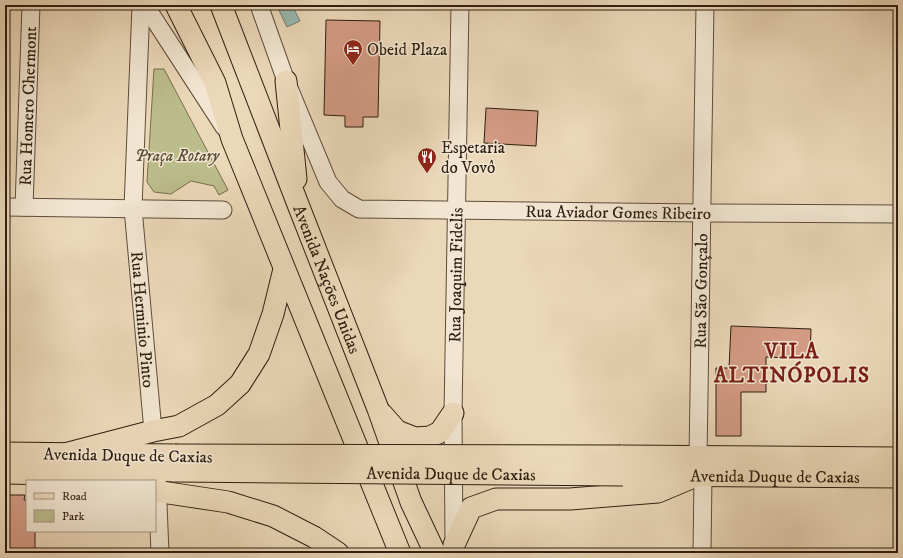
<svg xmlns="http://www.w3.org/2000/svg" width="903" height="558" viewBox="0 0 903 558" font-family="'IM FELL DW Pica',serif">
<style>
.green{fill:#bcbd8c;stroke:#766e4e}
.water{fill:#98b9b2;stroke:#6e7b71}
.building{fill:#d49b85;stroke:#2f1f10}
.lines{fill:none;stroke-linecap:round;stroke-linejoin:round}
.minor-casing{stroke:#5e4d3a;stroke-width:19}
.major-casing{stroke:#2f1f10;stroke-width:23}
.minor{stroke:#f2e6d2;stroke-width:17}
.major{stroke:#ebd8b9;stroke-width:21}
.major-bridge-casing{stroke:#2f1f10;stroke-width:23;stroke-linecap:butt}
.major-bridge{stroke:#ebd8b9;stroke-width:21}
.labels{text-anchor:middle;stroke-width:3;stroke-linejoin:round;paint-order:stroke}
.poi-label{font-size:17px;fill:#2f1f10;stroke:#f2e6d2;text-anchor:start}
.street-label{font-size:17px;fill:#2f1f10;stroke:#f2e6d2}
.park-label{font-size:17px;font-style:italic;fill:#594e35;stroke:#f2e6d2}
.district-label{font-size:21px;font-weight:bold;letter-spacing:1px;fill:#7a1f14;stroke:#f2e6d2}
</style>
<rect width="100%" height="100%" fill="#ebd8b9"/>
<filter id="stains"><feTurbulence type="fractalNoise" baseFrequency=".005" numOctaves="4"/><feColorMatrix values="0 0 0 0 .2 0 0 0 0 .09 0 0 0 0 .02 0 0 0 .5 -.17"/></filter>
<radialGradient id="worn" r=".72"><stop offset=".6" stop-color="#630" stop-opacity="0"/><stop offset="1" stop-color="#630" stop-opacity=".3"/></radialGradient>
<!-- green -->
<path class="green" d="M154,69H164L228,190L219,195L214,186L191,181L171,194L154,192L147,182Z"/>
<!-- water -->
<path class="water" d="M285,5H292L300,21L287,27L278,8Z"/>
<!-- building -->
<path class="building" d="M326,20L380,21L378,117H363V127H345V116L324,115Z
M486,108L538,111L536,146L484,143Z
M731,326L811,329L810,359L766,357V392H741V436H716V368H729Z
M5,495H25L24,500H27V531H35V553H5Z"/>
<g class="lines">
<defs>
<g id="minor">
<path id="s1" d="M141,5L133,208L153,431"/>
<path d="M145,5L224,127"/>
<path id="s2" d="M259,5L286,81L328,182L342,199L359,209L703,213L898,214"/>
<path d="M5,207L223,210"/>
<path id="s3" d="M24,207L31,5"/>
<path id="s4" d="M698,458L705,5"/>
<path d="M157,479L160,553"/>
<path id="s5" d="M454,543L453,413L460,5"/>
<path d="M702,553L703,476"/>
</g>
<g id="major">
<path d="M176,5L215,83L232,139L400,553"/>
<path id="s6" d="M221,5L299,207L378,409L411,502L435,553"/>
<path d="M286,81L296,179"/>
<path d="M382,414L397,431L415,438L430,437L440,432L453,413"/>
<path d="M5,453L175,455"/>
<path d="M65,454L153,431L179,426L217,405L240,384L259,354L273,314L284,269"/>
<path d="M621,456L898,458"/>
<path d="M5,473L54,474L157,470L175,471"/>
<path id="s7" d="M623,475L898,477"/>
<path d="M155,491L228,502L273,516L314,537L338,553"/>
<path d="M453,553L454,545L471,508L496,499H570L658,492L696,476"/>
</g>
</defs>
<!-- minor casing -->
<use href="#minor" class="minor-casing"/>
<!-- major casing -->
<use href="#major" class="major-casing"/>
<!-- minor -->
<use href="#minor" class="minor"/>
<!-- major -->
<use href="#major" class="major"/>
<defs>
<g id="major-bridge">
<path d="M175,455L621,456"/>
<path id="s8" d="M175,471L623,475"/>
</g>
</defs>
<!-- major-bridge casing -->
<use href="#major-bridge" class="major-bridge-casing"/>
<!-- major-bridge -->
<use href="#major-bridge" class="major-bridge"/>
</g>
<!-- icons -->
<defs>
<symbol id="hotel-pin" viewBox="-11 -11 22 30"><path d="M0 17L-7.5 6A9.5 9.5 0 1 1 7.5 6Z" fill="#8f2418" stroke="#f2e6d2"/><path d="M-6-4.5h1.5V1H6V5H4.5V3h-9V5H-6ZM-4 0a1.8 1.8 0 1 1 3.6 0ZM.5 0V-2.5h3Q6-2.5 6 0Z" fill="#fff"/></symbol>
<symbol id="restaurant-pin" viewBox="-11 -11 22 30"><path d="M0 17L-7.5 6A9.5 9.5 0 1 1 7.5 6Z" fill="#8f2418" stroke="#f2e6d2"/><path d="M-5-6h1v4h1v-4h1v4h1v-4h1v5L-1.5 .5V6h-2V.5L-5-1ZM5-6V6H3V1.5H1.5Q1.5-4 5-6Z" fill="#fff"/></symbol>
</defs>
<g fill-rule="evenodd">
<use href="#hotel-pin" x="342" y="38" width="22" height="30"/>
<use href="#restaurant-pin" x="416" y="146" width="22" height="30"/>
</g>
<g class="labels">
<!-- poi labels -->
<g class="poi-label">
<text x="367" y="55">Obeid Plaza</text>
<text x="441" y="153">Espetaria<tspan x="441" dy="20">do Vovô</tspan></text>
</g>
<!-- street labels -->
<g class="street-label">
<text dy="6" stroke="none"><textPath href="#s3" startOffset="101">Rua Homero Chermont</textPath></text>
<text dy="6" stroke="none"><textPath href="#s2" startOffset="491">Rua Aviador Gomes Ribeiro</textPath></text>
<text dy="6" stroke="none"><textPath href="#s5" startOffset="268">Rua Joaquim Fidelis</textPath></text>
<text dy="6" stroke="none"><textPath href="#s6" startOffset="294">Avenida Nações Unidas</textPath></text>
<text dy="6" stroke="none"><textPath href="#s4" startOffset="167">Rua São Gonçalo</textPath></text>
<text dy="6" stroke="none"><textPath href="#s1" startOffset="315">Rua Herminio Pinto</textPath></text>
<text transform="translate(128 455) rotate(1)" y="6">Avenida Duque de Caxias</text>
<text dy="6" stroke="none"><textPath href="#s8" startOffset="276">Avenida Duque de Caxias</textPath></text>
<text dy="6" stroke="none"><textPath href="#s7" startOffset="152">Avenida Duque de Caxias</textPath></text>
</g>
<!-- park labels -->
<g class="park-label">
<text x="177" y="161">Praça Rotary</text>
</g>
<!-- district labels -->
<g class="district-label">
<text x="792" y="358">VILA<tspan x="792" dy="24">ALTINÓPOLIS</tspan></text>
</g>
</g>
<!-- margin -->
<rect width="903" height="558" fill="none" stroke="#ebd8b9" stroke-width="20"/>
<rect x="6" y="6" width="891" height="546" fill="none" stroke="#2f1f10" stroke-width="2"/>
<rect x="10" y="10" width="883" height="538" fill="none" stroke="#2f1f10"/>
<!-- legend -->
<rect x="26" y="480" width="130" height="52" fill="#f2e6d2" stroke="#a49684"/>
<rect x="34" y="493" width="20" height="6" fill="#ebd8b9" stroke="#a49684"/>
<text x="62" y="500" font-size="12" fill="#2f1f10">Road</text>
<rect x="34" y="510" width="20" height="12" fill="#bcbd8c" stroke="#a49684"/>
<text x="62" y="520" font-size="12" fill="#2f1f10">Park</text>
<rect width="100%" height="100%" filter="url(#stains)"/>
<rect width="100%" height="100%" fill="url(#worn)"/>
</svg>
